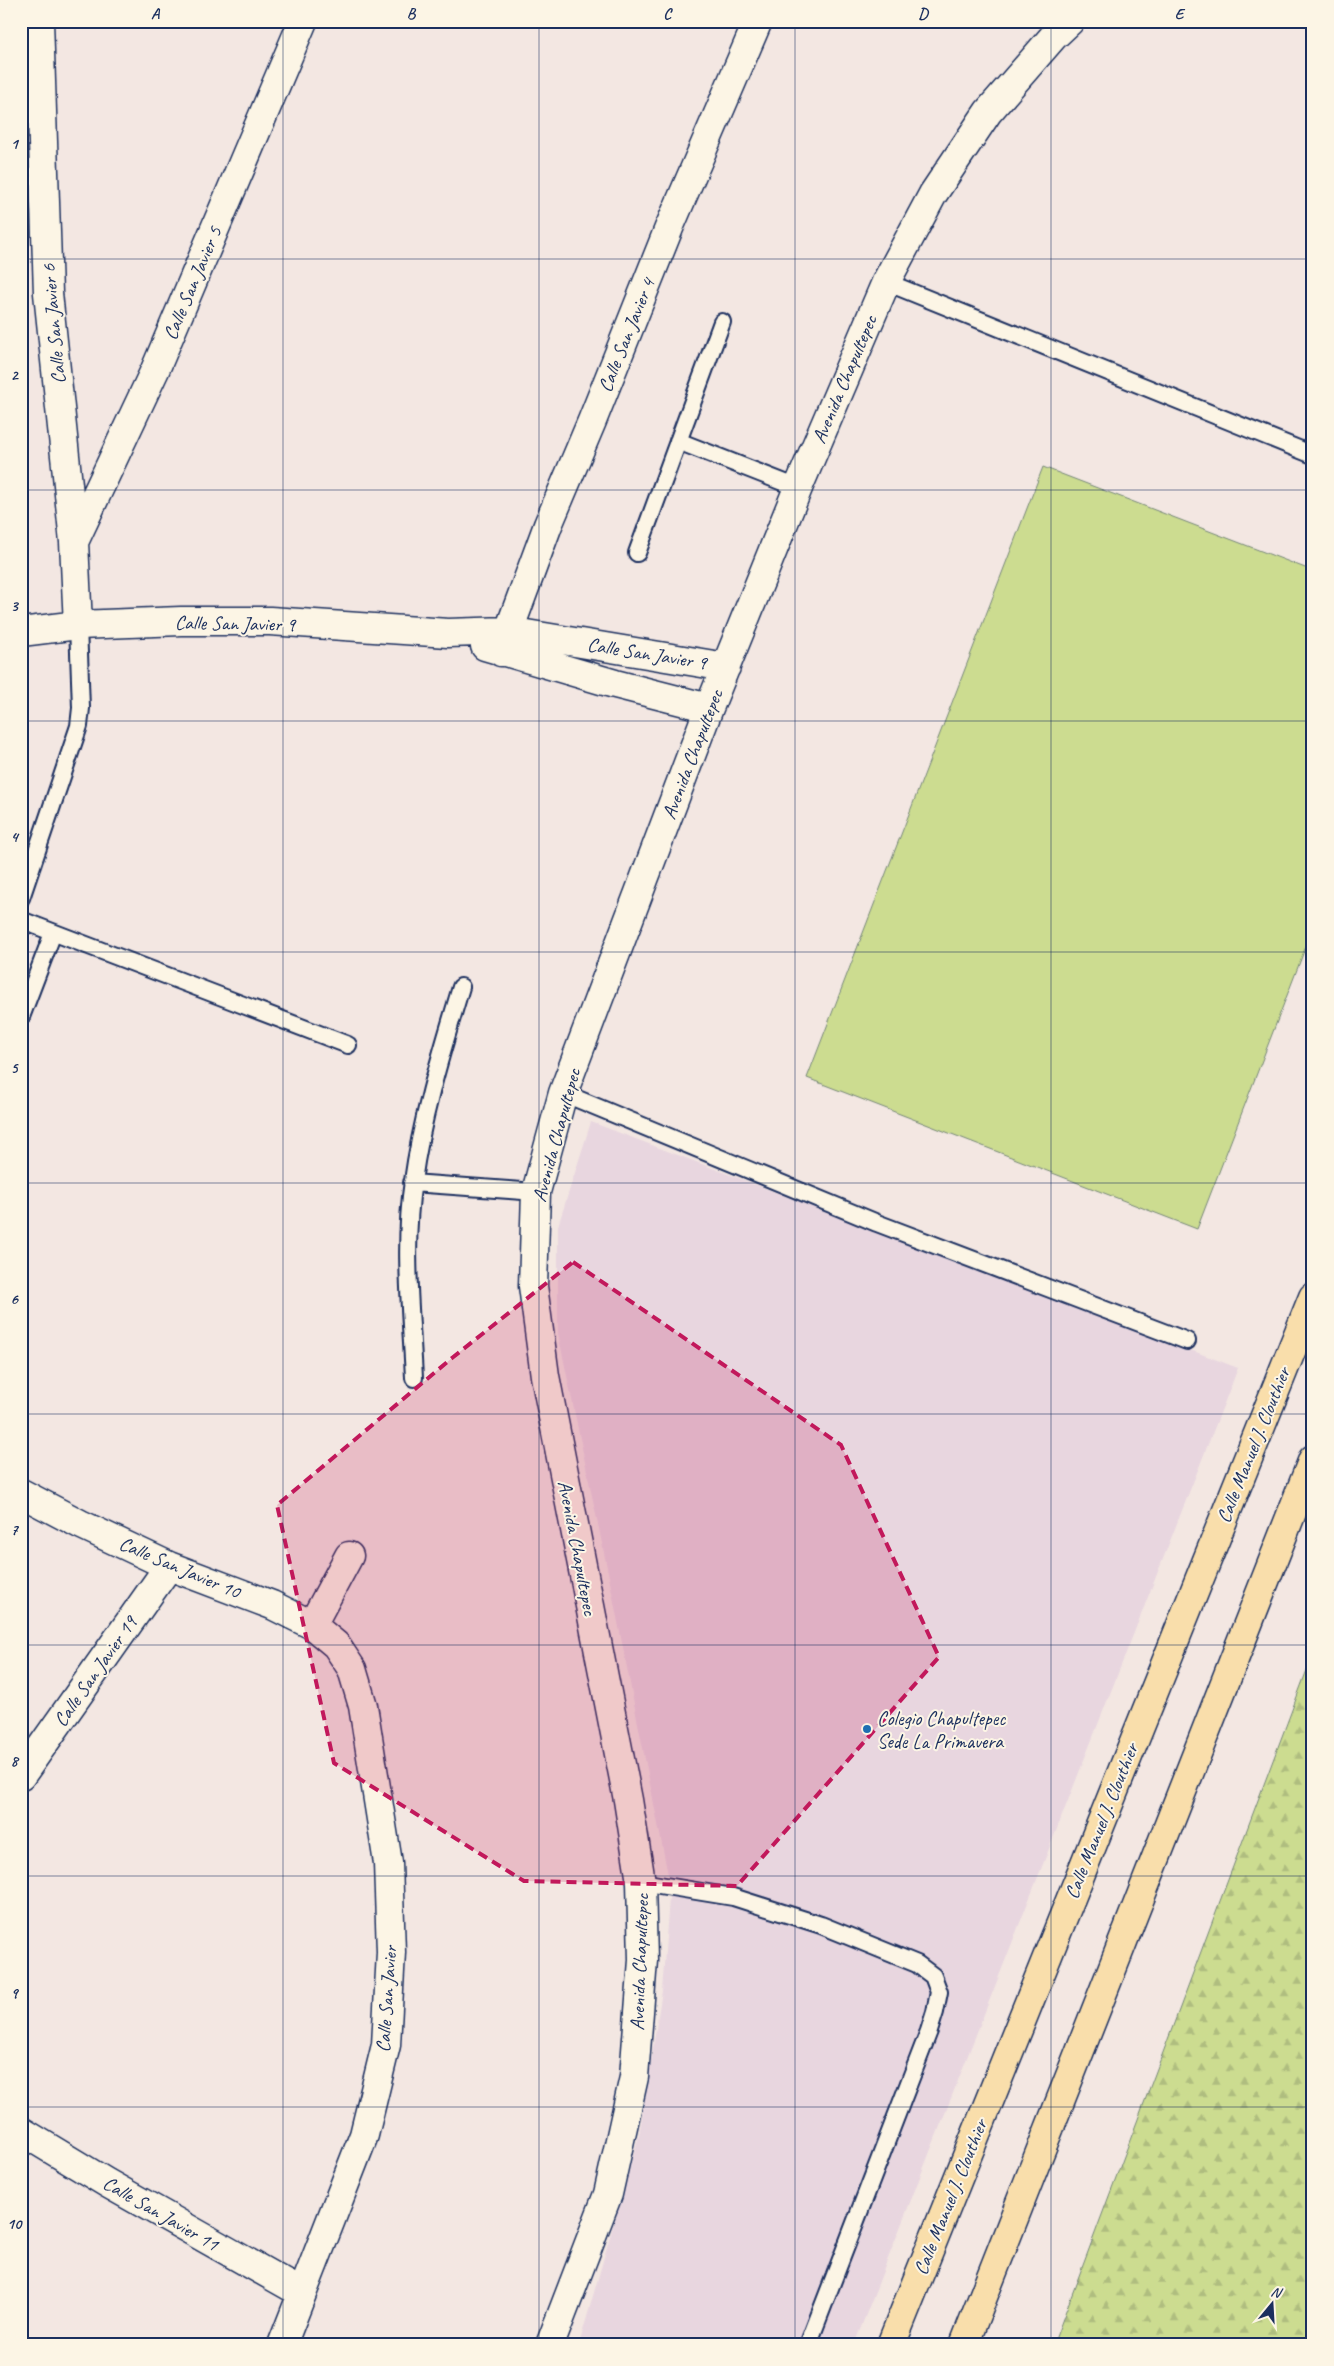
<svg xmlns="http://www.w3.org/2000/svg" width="1334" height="2366" viewBox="0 0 1334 2366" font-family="Caveat,sans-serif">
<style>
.built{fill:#e8d6df}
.forest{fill:url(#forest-firs);stroke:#748677}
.garden{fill:#ccdc90;stroke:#748677}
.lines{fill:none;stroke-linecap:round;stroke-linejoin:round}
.lane-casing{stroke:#1b2f5e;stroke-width:20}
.street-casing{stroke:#1b2f5e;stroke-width:31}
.primary-casing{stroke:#1b2f5e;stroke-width:31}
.lane{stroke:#fcf5e5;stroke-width:16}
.street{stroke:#fcf5e5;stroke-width:28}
.primary{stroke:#f9deab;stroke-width:28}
.marked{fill:#c2185b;fill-opacity:0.2;stroke:#c2185b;stroke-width:4;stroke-dasharray:10 6;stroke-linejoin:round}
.grid{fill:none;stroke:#1b2f5e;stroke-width:1;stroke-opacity:0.55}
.poi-dot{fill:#1f6fb2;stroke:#fcf5e5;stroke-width:2}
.labels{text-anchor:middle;stroke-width:4;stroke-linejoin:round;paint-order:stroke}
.street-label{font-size:20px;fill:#1b2f5e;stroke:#fcf5e5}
.poi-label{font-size:20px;fill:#1b2f5e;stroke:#fcf5e5;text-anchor:start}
.neatline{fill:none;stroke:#1b2f5e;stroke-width:2}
.grid-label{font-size:16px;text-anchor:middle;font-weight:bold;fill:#1b2f5e}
</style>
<defs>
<pattern id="forest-firs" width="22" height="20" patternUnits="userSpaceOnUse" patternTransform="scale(1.25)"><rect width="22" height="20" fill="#ccdc90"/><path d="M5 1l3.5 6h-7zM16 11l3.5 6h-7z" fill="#afbd7f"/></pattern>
</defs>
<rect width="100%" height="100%" fill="#f3e7e2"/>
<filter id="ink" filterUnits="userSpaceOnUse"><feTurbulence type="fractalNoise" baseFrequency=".02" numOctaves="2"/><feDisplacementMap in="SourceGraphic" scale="10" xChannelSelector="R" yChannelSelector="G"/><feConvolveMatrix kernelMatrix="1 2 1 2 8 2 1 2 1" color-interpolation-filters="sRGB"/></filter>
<g filter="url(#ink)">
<!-- built -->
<path class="built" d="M591,1122L1238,1368L854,2345H579L639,2135L662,1991L670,1885L608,1572L558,1333V1226Z"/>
<!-- forest -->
<path class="forest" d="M1313,1654V2345H1053Z"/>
<!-- garden -->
<path class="garden" d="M1043,467L1313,571V928L1197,1229L807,1078Z"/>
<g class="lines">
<defs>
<path id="lane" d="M886,282L1313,455
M678,441L798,488
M637,553L722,322
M21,898L79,726L81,708L78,625
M21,920L348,1045
M21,1017L53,933
M563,1093L877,1223L1187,1341
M412,1183L536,1192
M414,1378C411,1313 403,1246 413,1181C422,1115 442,1051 461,987
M641,1882L733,1897L821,1925L917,1964L933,1976L939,1992L935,2012L929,2031L808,2345"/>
<path id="street" d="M39,21L48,293L74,542L78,625
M74,542L155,370L303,21
M21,632L78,625L181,621H270L448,633L508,631L726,667
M485,646L615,684L709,708
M501,652L548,525L592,421L669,228L758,21
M21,1493L80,1524L169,1566L272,1605L312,1625L336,1645L352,1669L363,1706L388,1863L391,1952L386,2045L364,2135L282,2345
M312,1625L349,1556
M21,1776L169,1566
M21,2131L107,2183L302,2293
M550,2345L608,2194L634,2077L643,1960L641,1882L628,1800L545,1376L533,1286L536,1192L563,1093L709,708L798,488L886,282L933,194L988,112L1053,37L1070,21"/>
<path id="primary" d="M891,2345L1313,1297
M964,2345L1313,1459"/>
</defs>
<!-- lane casing -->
<use href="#lane" class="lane-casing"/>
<!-- street casing -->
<use href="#street" class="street-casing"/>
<!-- primary casing -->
<use href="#primary" class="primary-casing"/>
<!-- lane -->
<use href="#lane" class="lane"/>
<!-- street -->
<use href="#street" class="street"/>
<!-- primary -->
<use href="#primary" class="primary"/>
</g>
</g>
<!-- marked area -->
<path class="marked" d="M573,1262L841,1445L939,1657L737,1886L524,1881L334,1763L277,1505L452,1358Z"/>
<!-- grid -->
<path class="grid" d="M283,21V2345M539,21V2345M795,21V2345M1051,21V2345M21,259H1313M21,490H1313M21,721H1313M21,952H1313M21,1183H1313M21,1414H1313M21,1645H1313M21,1876H1313M21,2107H1313"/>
<!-- markers -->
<circle class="poi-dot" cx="867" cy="1729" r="5"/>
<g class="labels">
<!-- street labels -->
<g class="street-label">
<text transform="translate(192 283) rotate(-67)" y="7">Calle San Javier 5</text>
<text transform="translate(53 324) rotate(-95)" y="7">Calle San Javier 6</text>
<text transform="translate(626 335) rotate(-68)" y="7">Calle San Javier 4</text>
<text transform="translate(844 379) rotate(-67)" y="7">Avenida Chapultepec</text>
<text transform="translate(235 623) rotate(1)" y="7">Calle San Javier 9</text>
<text transform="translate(647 653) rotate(9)" y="7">Calle San Javier 9</text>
<text transform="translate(692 754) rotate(-69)" y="7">Avenida Chapultepec</text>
<text transform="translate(556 1135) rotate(-75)" y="7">Avenida Chapultepec</text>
<text transform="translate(1253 1445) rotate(-68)" y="7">Calle Manuel J. Clouthier</text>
<text transform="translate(578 1548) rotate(79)" y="7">Avenida Chapultepec</text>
<text transform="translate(180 1567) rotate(23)" y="7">Calle San Javier 10</text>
<text transform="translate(95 1671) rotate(-55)" y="7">Calle San Javier 19</text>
<text transform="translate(1101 1821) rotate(-68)" y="7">Calle Manuel J. Clouthier</text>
<text transform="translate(639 1962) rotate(-88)" y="7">Avenida Chapultepec</text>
<text transform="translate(386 1999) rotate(-86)" y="7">Calle San Javier</text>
<text transform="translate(950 2197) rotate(-68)" y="7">Calle Manuel J. Clouthier</text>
<text transform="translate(161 2213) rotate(30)" y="7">Calle San Javier 11</text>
</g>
<!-- poi labels -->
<g class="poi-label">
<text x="877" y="1725">Colegio Chapultepec<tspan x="877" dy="23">Sede La Primavera</tspan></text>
</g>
</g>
<!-- margin -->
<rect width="1334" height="2366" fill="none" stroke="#fcf5e5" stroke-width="55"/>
<!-- north arrow -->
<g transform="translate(1272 2304) rotate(18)" stroke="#fcf5e5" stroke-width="4" paint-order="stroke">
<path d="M0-4L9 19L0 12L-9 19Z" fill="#1b2f5e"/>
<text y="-8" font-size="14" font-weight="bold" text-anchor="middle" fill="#1b2f5e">N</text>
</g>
<rect x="28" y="28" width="1278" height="2310" class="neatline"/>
<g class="grid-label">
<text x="155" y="19">A</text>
<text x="411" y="19">B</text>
<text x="667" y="19">C</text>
<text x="923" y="19">D</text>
<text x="1179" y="19">E</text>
<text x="14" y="149">1</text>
<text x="14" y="380">2</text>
<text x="14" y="611">3</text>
<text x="14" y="842">4</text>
<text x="14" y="1073">5</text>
<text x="14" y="1304">6</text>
<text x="14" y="1535">7</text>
<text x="14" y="1766">8</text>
<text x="14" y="1998">9</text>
<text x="14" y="2229">10</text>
</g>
</svg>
